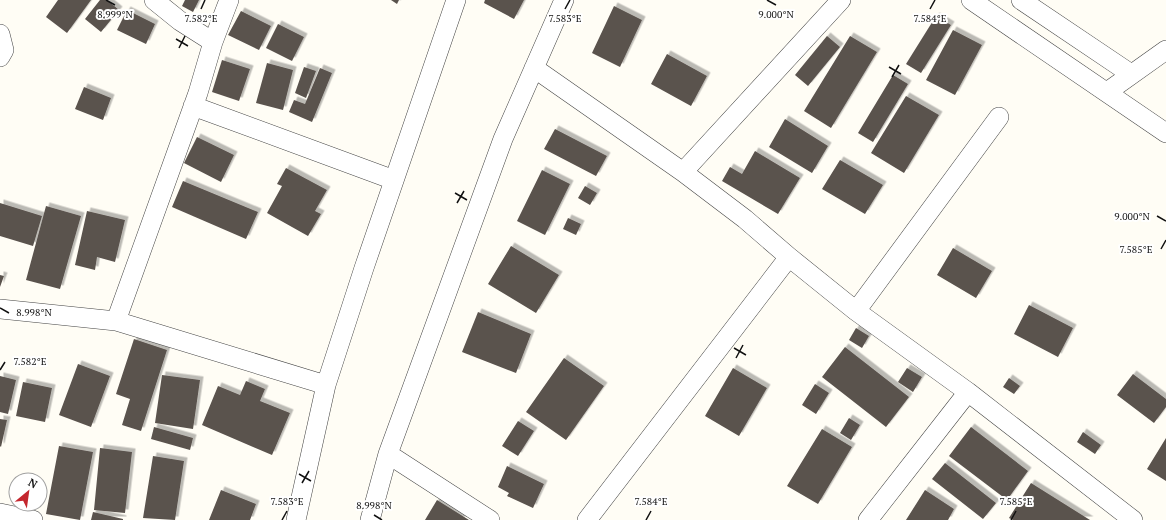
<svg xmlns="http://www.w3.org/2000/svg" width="1166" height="520" viewBox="0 0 1166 520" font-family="'PT Serif',serif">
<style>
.building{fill:#5a524d;filter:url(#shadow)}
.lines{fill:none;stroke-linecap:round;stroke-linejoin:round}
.street-casing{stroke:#444;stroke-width:20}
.street{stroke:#fff;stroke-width:19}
.ticks{fill:none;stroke:#111;stroke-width:1.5}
.ticks-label{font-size:10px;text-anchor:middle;fill:#111;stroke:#fff;stroke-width:4;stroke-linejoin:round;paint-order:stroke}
</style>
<defs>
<filter id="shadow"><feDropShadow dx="3.5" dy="-3.5" stdDeviation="0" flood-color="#0004"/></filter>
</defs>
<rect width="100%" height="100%" fill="#fffdf5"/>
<!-- building -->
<path class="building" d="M58,0H91L67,33L46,17Z
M100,0H107L119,10L101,32L85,19Z
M185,0H199L193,12L182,6Z
M391,0H399L397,4Z
M485,0H524L514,19L484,3Z
M614,6L642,20L620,67L592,53Z
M127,10L155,24L146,44L117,30Z
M241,11L271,26L259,50L228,35Z
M936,16L951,25L921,73L906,64Z
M278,24L304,37L292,61L266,48Z
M953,30L982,45L955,95L926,80Z
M827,36L840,47L808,86L795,75Z
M850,36L877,52L831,128L804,111Z
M667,54L707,76L691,106L651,84Z
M222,60L250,69L239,101L212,92Z
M267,63L293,70L283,110L256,103Z
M304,67L316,71L306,98L295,93Z
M320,68L332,73L312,122L289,112L294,100L305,104Z
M893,75L908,84L873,142L858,133Z
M84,87L111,98L103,120L75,109Z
M906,96L939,115L904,173L871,153Z
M785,119L828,146L812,173L769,147Z
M555,129L607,156L596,176L544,149Z
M197,137L234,155L221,182L184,163Z
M755,151L800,178L778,214L722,181L730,167L742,174Z
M840,160L883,185L865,214L822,189Z
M286,168L327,190L315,211L321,214L308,236L267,213L282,186L277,184Z
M542,170L570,184L545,235L517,221Z
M183,181L258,212L246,239L172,207Z
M585,186L597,193L590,205L578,198Z
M0,203L42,216L33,246L0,236Z
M46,206L81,216L60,289L26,280Z
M87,211L125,220L115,262L97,257L95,270L75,265Z
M568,218L581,224L576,235L563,229Z
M511,246L559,275L536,313L488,284Z
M953,248L992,271L976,298L937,275Z
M0,275L4,276L0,287Z
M1029,305L1073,328L1058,357L1014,334Z
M478,312L531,334L516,373L462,352Z
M856,328L869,336L862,348L849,340Z
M134,339L167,350L141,431L122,425L130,399L116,394Z
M845,347L909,397L886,427L822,377Z
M564,358L604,386L566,440L526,412Z
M78,364L110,376L91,427L59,415Z
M733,368L767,388L739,436L705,416Z
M907,368L922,377L913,392L898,382Z
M1133,374L1166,399V407L1154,423L1117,395Z
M162,375L200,380L193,429L155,423Z
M0,376L16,380L8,414L0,412Z
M1009,378L1020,386L1014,394L1003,387Z
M246,381L265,389L260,401L290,413L272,455L202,425L218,386L240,395Z
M23,382L52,388L45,422L16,416Z
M815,384L829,393L816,414L802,405Z
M849,418L860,425L851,440L840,433Z
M0,419L7,420L1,447L0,446Z
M518,421L534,431L518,456L502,446Z
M154,427L193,438L190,450L151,439Z
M971,427L1028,471L1007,500L949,456Z
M822,429L852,447L818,504L787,486Z
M1083,432L1101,445L1095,454L1077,442Z
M1166,438V481L1147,469Z
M59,446L93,452L80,520L46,514Z
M100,448L132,452L125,513L94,510Z
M153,456L184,461L175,520L143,518Z
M945,463L996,503L983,519L932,479Z
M507,466L544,484L533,508L507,496L509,493L498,487Z
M1031,483L1090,520H1013L1009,518Z
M221,490L256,504L250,520H209Z
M925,490L954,509L948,520H906Z
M437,500L469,520H425Z
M93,512L123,519V520H91Z"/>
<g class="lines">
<defs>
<path id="street" d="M971,0L1166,133
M1021,0L1131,74
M0,34L4,50L0,57
M213,42L229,0
M534,68L683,172L745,219L789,257L856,311L968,392L1133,520
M1107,92L1166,50
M193,106L394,180
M683,172L841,0
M0,309L116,321L326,385
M856,311L999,117
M116,321L198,93L213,42L180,21L154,0
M388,454L490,520
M0,513L33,520
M296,520L326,385L364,268L456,0
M370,520L388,454L503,139L564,0
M587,520L789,257
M868,520L968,392"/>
</defs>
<!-- street casing -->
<use href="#street" class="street-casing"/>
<!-- street -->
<use href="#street" class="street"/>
</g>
<!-- ticks -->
<path class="ticks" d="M106,0L115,5M767,0L776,5M201,9L205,0M565,9L570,0M930,9L935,0M176,39L188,46M179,48L185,36M889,67L901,74M892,77L899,65M455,193L467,200M457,203L464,191M1157,216L1166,221M1161,249L1166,240M0,308L9,313M734,348L746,355M736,358L743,345M0,370L5,362M299,474L311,481M302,483L309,471M374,515L382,520M282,520L287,511M646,520L651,511M1011,520L1016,511"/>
<g class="ticks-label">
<text x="115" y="18">8.999°N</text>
<text x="776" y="18">9.000°N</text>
<text x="201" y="22">7.582°E</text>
<text x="565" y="22">7.583°E</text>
<text x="930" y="22">7.584°E</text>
<text x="1132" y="220">9.000°N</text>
<text x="1136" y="253">7.585°E</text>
<text x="34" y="316">8.998°N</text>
<text x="30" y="365">7.582°E</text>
<text x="287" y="505">7.583°E</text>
<text x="651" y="505">7.584°E</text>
<text x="1016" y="505">7.585°E</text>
<text x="374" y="509">8.998°N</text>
</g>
<!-- north arrow -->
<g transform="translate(28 492) rotate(29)"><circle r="19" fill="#ffffff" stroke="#a0a0a0"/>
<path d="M0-3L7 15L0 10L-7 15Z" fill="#c4262e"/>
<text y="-6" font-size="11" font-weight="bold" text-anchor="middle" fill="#111111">N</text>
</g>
</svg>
